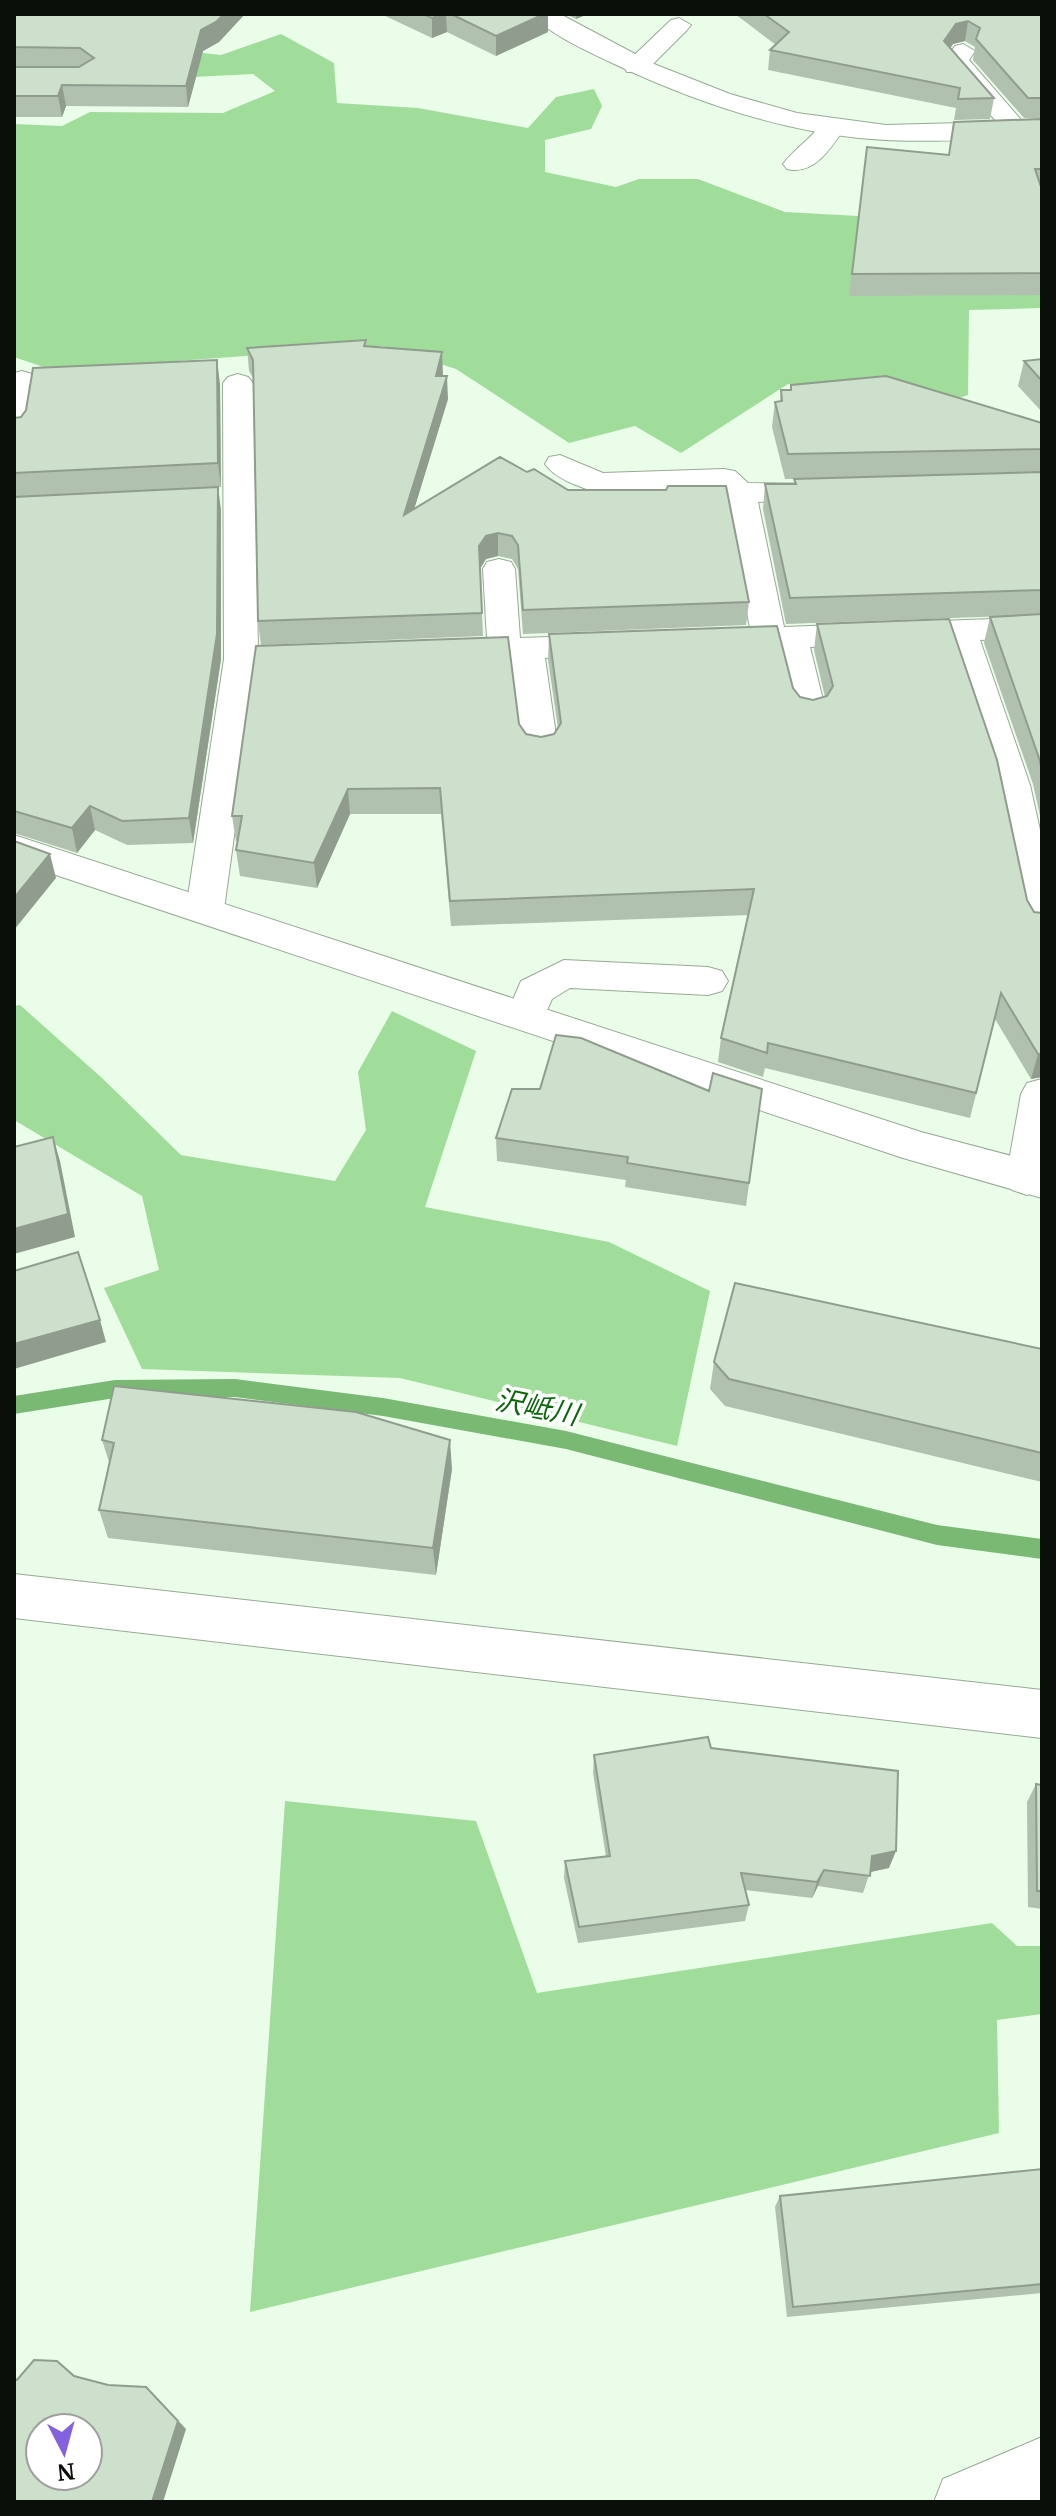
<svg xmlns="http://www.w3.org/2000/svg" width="1056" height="2516" viewBox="0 0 1056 2516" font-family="Merriweather,'Noto Sans JP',serif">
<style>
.green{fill:#a0dd9b}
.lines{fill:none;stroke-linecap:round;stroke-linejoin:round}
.stream{fill:#79b974;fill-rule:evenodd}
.minor-casing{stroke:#98aa96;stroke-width:2}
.tertiary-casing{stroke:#98aa96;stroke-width:2}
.minor{fill:#fff;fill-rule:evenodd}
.tertiary{fill:#fff;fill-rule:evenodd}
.wall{fill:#b0c1af}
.shaded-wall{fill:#909d8e}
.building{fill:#cde0cb;stroke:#909d8e;stroke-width:2;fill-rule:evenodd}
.labels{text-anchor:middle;stroke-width:7;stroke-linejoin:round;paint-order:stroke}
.water-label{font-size:28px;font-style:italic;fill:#096809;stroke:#fff}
</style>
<rect width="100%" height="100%" fill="#eafde8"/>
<!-- green -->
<path class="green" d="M281,34L334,63L337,103L418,108L528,128L556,97L594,89L602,106L591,129L545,140V172L616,187L639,179H698L785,212L1023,225L1042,210V308L969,310L968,395L941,404L788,384L681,453L635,426L569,443L456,369L383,346L52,370L14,357V124L62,126L90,112L223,113L275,91L253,74L174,78L184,51L221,55Z
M20,1005L102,1078L181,1155L335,1181L366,1130L358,1072L392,1011L476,1051L425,1207L609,1242L710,1291L677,1446L400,1378L142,1369L104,1288L159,1270L142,1196L14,1120V1006Z
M285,1801L476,1821L537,1993L992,1923L1017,1946H1042V2014L997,2020L999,2133L250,2312Z"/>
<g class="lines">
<!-- stream -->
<path class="stream" d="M235,1379L383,1398L566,1431L937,1525L1042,1539V1559L937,1545L566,1449L383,1416L235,1397L115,1398L14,1414V1396L115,1380Z"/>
<defs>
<path id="minor" d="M679,18L691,25L687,30L645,72H627L624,67L627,62L671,20Z
M963,44L975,51L969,60L1030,130L1026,135H1008L944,61L955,46Z
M832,119L845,127C832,147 814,176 787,169L783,164C795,148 810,140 823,122Z
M22,371L32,374L37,380L29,432L25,438L14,441V373Z
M238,374L248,377L253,383L258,648L324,650L329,657L324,664L257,669L224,909L219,918L205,922L191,918L186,909L224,659L223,383L228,377Z
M560,455L603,473L724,469L735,471L748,483L835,484L840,491L835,498L758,502L784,627L1042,617V637L980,640L1030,785L1042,839V938L1028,934L1023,925L994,785L946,641L810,647L826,712L821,720L809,723L797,720L792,712L777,648L721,650L709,647L704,640L709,633L750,628L725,496L716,488L598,492C581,488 554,478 545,464L549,457Z
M499,559L511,562L515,569L520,638L608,635L620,638L625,645L620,652L545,658L558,749L553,757L540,760L527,757L522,749L511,659L449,661L437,658L432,651L437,644L487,639L483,569L487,562Z
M564,960L708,967L722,971L728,981L722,991L708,995L570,988L552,999L540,1026L526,1031L512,1026L506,1016L521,981Z
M1042,1079V1190L1027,1195L1012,1190L1006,1178L1021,1094L1027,1083Z"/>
<path id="tertiary" d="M532,14H560L654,64L730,94L797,113L886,125L1042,121V137C981,139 920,144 859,138C773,129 688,99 610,62C589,52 545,32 532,14Z
M14,835L921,1132L1042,1164V1198L903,1158L14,861Z
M14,1574L1042,1690V1738L14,1618Z
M1042,2437V2502H934L943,2479Z"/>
</defs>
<!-- minor casing -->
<use href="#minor" class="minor-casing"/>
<!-- tertiary casing -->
<use href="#tertiary" class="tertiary-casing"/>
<!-- minor -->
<use href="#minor" class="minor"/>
<!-- tertiary -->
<use href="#tertiary" class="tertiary"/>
</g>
<!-- wall -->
<path class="wall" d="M14,14H245L219,42L203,51L188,107L66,106L62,117H14Z
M381,14H548V32L496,56L447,32L432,38Z
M566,14H588L576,19Z
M735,14H1042V119L1024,118L973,60L975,47L965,41L953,44L950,48L994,98L990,119L954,120L956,108L768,70L770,50L776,45Z
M1042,119V295L849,296L867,147L949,155Z
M366,346L443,376L448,399L414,509L749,602L746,625L523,634L518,569L512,559L498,556L486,559L480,568L483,636L261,645L258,621L254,379L249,371L247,348Z
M1042,359V412L1018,386L1024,361Z
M220,384L221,487H218L221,511V659L193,843L127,845L95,830L77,853L14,833V418Z
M791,385L1042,423V825L1033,784L984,643L990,617L1008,616L786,624L763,509L765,484H794V479H785L772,427L775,402L780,401L781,390H790Z
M817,624L1027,900L1034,912L1042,913V1077L1031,1079L995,1019L970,1118L765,1068L763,1077L718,1062L721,1038L749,915L451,926L441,814H350L317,888L240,876L236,850L238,841H236L232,816L519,724L526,734L541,737L554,734L558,728L548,660L549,634L793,688L800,697L813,700L825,697L814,650Z
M762,1089L746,1206L625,1187L626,1180L497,1161L496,1138L709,1091Z
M1042,1349V1482L725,1406L710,1389L714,1362Z
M102,1440L452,1469L436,1575L108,1538L99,1510L109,1462Z
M711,1748L889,1868L870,1872L863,1893L818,1886L812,1898L745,1890L749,1905L745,1921L578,1943L564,1878L565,1861L606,1857L593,1773L594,1755Z
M1036,1784L1042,1785V1909L1028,1907L1027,1802Z
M1042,2169V2293L787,2317L775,2207L780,2196Z"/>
<!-- shaded-wall -->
<path class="shaded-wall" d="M224,14H245L219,42L203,51L188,107L186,86L201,30Z
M441,14H446L447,32L432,38V18Z
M544,14H548V32L496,56V36Z
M577,14H588L576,19Z
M968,21L965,41L953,44L941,61L944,41L956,24Z
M62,85L66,106L62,117L58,96Z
M442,352L443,375L436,376Z
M217,360L220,384L221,487L218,463Z
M447,376L448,399L405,539L404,515Z
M218,487L221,511V659L193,843L189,818Z
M498,533V556L486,559L480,569L479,546L486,536Z
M348,789L350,814L317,888L314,863Z
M90,806L95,830L77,853L72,828Z
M50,854L56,878L14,930V898Z
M1038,1054H1042V1077L1031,1079Z
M53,1137L60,1161L75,1237L14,1254V1229Z
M100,1320L106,1342L14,1369V1344Z
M450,1440L452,1469L436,1575L433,1548Z
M896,1851L889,1868L866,1873L872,1856Z
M824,1870L818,1886L812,1898L817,1882Z
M155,2396L186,2429L163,2502H152Z"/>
<!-- building -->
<path class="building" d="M14,14H224L216,22L201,30L186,86L62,85L58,96H14V67H79L94,58L80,48L14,47Z
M423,14H441L432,18Z
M451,14H544L496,36Z
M764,14H1042V98H1028L976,39L980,28L968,21L956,24L944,41L994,98L958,99L960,88L770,50L789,32Z
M1042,119V169H1035L1042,190V273L852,274L867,147L949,155L954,122Z
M366,340L364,346L442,352L436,376H447L404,515L500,457L527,472L534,469L568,490H666L668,486H726L749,602L523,610L518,545L512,536L498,533L486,536L479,546L482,613L258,621L253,360L247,348Z
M1042,359V381L1024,361Z
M217,360L218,463L14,473V418L21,417L26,410L33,368Z
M886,376L1042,423V449L788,454L775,402L782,401L781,390H791V385Z
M1042,472V590L790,598L765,484H796L794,479Z
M218,487L217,634L189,818L122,821L90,806L72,828L14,811V497Z
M1042,614V770L1039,758L990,617Z
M949,619L997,760L1027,900L1034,912L1042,913V1054H1038L1001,993L976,1093L768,1043L767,1053L721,1038L754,889L450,901L440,788L348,789L314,863L236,850L242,816H232L256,646L508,637L519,724L526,734L541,737L554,734L561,723L549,634L777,626L793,688L800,697L813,700L827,696L833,686L817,624Z
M14,841L50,854L14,898Z
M556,1035L581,1038L709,1091L713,1073L762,1089L749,1183L627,1163L628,1157L496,1138L512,1089H540Z
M53,1137L68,1214L14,1229V1147Z
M78,1252L100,1320L14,1344V1271Z
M735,1283L1042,1349V1453L729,1379L714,1362Z
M114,1386L356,1412L450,1440L433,1548L99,1510L114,1443L102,1440Z
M708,1737L711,1748L898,1771L896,1851L872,1856L870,1876L824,1870L817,1882L741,1873L749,1905L579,1927L565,1861L610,1856L594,1755Z
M1036,1784L1042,1785V1891H1037Z
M1042,2169V2284L793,2307L780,2196Z
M34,2360L57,2361L74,2376L108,2385L146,2387L178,2421L152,2502H14V2378L17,2380ZM40,2428H88V2476H40Z"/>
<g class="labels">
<!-- water labels -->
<g class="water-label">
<text transform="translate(537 1407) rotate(11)" y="10">沢岻川</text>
</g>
</g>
<!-- border -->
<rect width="1056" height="2516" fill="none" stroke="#0a1009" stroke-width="32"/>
<!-- north arrow -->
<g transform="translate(64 2452) rotate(174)"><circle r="38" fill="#ffffff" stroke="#9d9f9d" stroke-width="2"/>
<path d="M0-6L14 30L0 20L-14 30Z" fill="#8462dd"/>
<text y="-12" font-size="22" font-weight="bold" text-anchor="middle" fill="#0a1009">N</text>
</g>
</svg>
